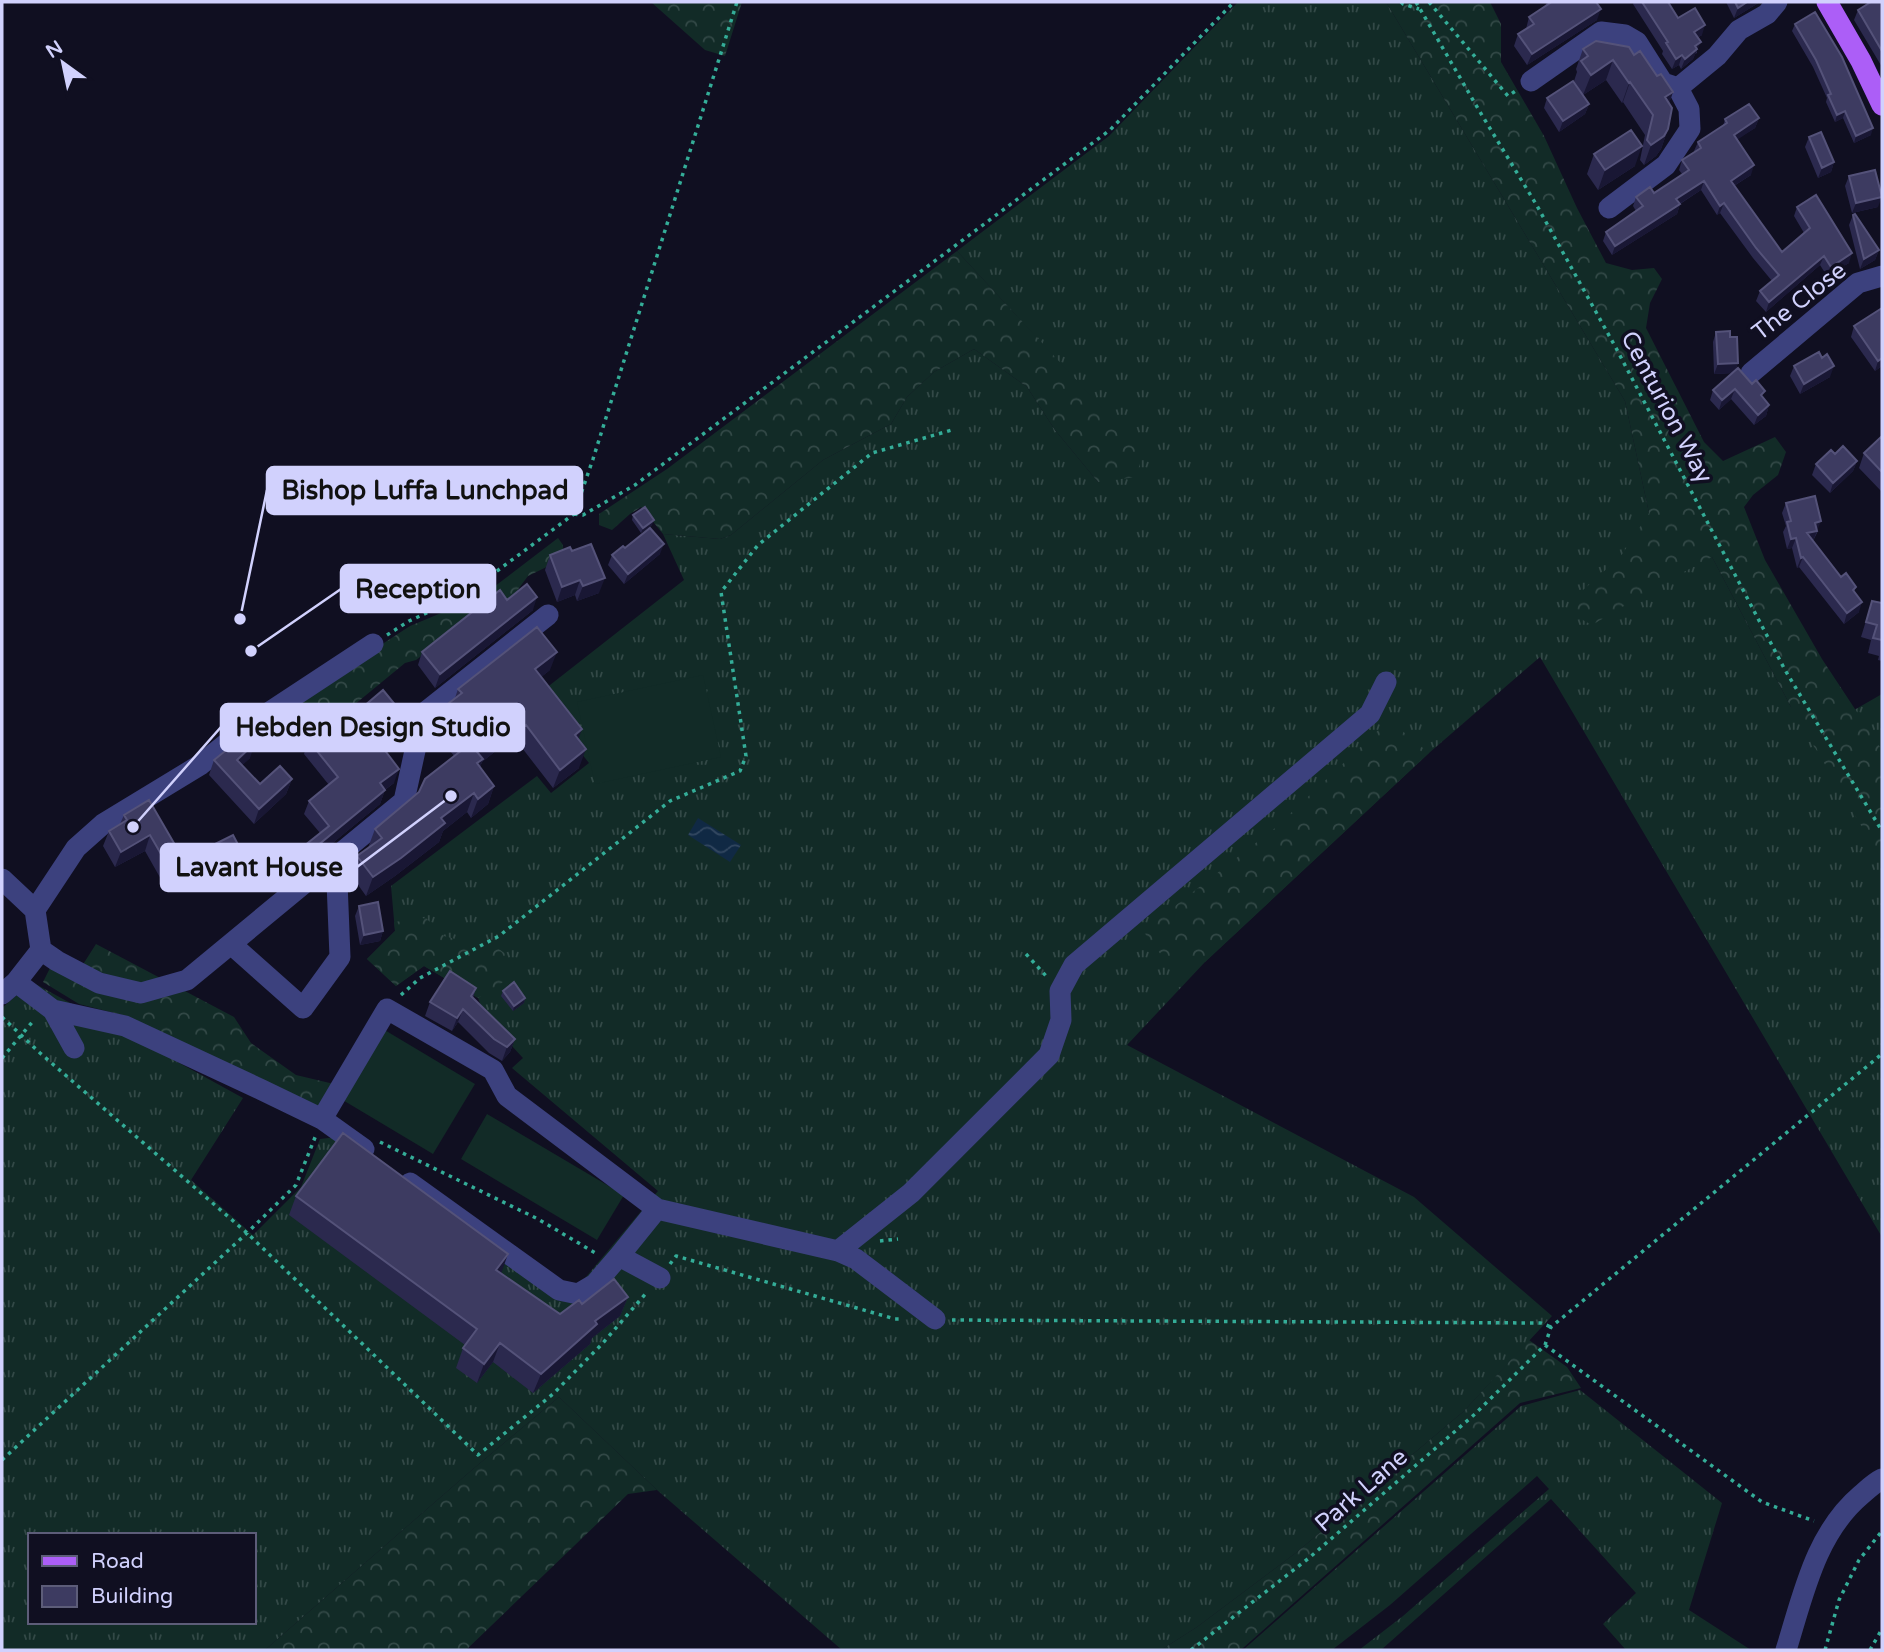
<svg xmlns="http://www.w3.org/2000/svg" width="1884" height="1652" viewBox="0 0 1884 1652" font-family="'Varela Round',sans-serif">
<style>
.grass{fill:url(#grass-tufts);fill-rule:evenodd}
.forest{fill:url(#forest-crowns)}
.garden{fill:#122b27}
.water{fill:url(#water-waves)}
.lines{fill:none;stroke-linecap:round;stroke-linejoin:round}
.path{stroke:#34ad98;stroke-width:3.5;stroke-dasharray:3.5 5;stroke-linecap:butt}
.minor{stroke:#3c417e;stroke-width:21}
.major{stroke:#ac5ef7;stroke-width:21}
.wall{fill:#2b294e}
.shaded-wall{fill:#191734}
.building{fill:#3d3b61;stroke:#545279;stroke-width:2}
.labels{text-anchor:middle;stroke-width:7;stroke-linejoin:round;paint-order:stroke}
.street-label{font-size:24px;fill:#d1d1fd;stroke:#100f21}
.leader{fill:none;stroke:#d1d1fd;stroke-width:2.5}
.callout-dot{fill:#d1d1fd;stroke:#100f21;stroke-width:2.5}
.callout{fill:#d1d1fd;stroke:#d1d1fd;stroke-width:2.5}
.callout-label{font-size:26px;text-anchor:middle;font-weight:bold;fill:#111}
</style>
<defs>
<pattern id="grass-tufts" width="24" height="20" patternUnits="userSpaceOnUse" patternTransform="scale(1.75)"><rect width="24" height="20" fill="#122b27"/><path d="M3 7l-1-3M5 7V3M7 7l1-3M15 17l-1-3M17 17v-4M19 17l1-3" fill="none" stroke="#334947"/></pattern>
<pattern id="forest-crowns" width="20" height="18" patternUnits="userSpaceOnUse" patternTransform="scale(1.75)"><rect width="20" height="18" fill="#122b27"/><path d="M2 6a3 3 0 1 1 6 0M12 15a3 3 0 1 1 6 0" fill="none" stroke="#334947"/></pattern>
<pattern id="water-waves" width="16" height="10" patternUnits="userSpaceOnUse" patternTransform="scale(1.75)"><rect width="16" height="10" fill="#102944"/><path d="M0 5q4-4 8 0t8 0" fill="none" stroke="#324760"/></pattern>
</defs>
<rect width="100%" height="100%" fill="#100f21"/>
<!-- grass -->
<path class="grass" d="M1238,2H1386L1625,401L1649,513L1712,557L1791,707L1835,721L1882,694V1237L1540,657L1429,753L1205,962L1127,1045L1414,1197L1552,1316L1464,1411L1297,1552L1197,1627L1161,1650H842L657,1490L559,1397L473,1469L265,1650H2V1008L32,982L243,1098L191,1180L253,1235L301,1187L320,1139L337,1137L565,1302L658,1191L512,1068L523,1058L486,1018L478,998L424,966L396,986L367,959L395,931L391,886L537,776L551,793L589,763L536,696L684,580L663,534L720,539L731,535L823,460L891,424L907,397L934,372L974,349L1027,387L1055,430L1098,482L1141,451L957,251L1109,136ZM30,1535H254V1622H30Z
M1580,1390L1722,1503L1689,1610L1751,1650H1626L1603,1624L1636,1593L1551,1499L1381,1650H1359L1403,1616L1549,1489L1537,1476L1390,1605L1332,1650H1243L1521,1406Z"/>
<!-- forest -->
<path class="forest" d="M651,2H742L725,56L705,50Z
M1386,2H1490L1501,24V62L1544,136L1577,208L1606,263L1632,270L1654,268L1662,279L1650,303L1646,328L1704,442L1723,461L1775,437L1786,452L1778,475L1753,495L1744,507L1765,560L1822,659L1882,750V861L1791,707L1712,557L1661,584L1592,625L1579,618L1572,600L1621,556L1649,513L1625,401Z
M957,251L1142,451L1137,477L1098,482L1055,430L1027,387L974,349L934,372L907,397L891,424L823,460L731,535L720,539L663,534L641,507L630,514L612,530L599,525V514L667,469Z
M558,538L563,545V559L528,576L516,592L502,604L495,600L416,660L405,663L303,747L293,745L282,726L278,712L410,626L482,596Z
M1389,720L1429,753L1205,962L1165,960L1143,931L1275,828Z
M426,918L444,936L463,941H488L507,955L503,982L478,998L424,966L396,986L367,959L395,931L394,922Z
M96,944L234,1017L251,1043L296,1075L334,1084L318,1110L126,1016L79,1004L43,982L50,968L82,966Z
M1529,1340L1567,1367L1581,1388L1520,1403L1243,1648L1239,1650H1161L1197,1627L1297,1552L1464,1411Z
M559,1397L657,1490L628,1494L466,1650H265L473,1469Z"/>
<!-- garden -->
<path class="garden" d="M703,675L721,757L595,784L577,702Z
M383,1029L475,1084L433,1154L341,1099Z
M487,1114L624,1195L597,1240L461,1159Z"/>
<!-- water -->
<path class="water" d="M698,818L741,845L730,862L688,835Z"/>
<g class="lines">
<!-- path -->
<path class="path" d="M1401,2L1403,4L1419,9
M1416,2L1480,112L1536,204L1616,348L1785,670L1882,831
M1429,2L1508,96L1517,90
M574,514L583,515L635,485L1110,130L1234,2
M387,635L409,621L442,606L474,588L574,514L593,459L737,2
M1026,954L1047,977
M401,995L420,978L499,936L670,801L740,771L746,756L721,592L758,545L872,453L952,430
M2,1017L40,1053L247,1233L478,1455L553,1394L602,1344L648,1291
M2,1058L34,1020
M380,1142L538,1219L597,1254
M880,1241L898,1239
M670,1264L676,1256L895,1319H902
M952,1320L1541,1323L1551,1327
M1545,1345L1762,1502L1814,1521
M2,1460L247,1233L296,1185L316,1135
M1191,1650L1309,1558L1475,1414L1545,1345L1551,1327L1882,1054
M1825,1650L1839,1600L1859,1560L1882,1531
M1870,1650L1882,1629"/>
<!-- minor -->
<path class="minor" d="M1531,81L1601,32L1625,35L1637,42L1663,83L1678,88L1689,109L1690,129L1666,165L1609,208
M1678,88L1717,56L1739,30L1767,14L1777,2
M1751,373L1858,283L1882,276
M2,879L35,910L41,950L16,982L2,994
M35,910L76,848L103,824L200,765L247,727L373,644
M231,944L303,1008L340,957L336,857
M41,950L57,961L99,983L141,993L187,980L404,801L423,714L548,615
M16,982L53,1010L125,1026L262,1090L322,1119L364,1149
M53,1010L74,1048
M322,1119L387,1009L493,1070L507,1096L657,1209L619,1256
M410,1183L559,1290L578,1294L595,1284L619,1256L660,1278
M657,1209L838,1251L856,1259L935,1319
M838,1251L911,1193L1049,1055L1061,1020L1060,991L1074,965L1370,714L1386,682
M1786,1650C1803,1596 1815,1534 1861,1495C1868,1489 1874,1483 1882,1479"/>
<!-- major -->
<path class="major" d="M1827,2L1861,61L1882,105"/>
</g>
<!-- wall -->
<path class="wall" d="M1547,2H1596L1597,20L1527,65L1514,46L1518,34L1526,29L1529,17L1545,6Z
M1634,2H1668L1678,18L1702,35L1697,38V53L1695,54L1693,59L1681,69L1679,65L1672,69L1662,54L1663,51L1633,4Z
M1726,2H1760L1734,18Z
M1866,2H1882V67L1854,20L1858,10L1867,4Z
M1795,24L1871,135L1854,143L1843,118L1835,122L1826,102L1827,98L1813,67L1792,31Z
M1583,49L1634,55L1673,92L1669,103L1668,129L1661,149L1656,156L1644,165L1640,160L1645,135L1623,102L1622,103L1606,80L1583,95L1574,81L1577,72L1576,69Z
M1547,98L1589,104L1585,114L1559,132L1544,108Z
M1759,118L1755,128L1737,139L1751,175L1734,186L1782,252L1804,233L1794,216L1797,207L1849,263L1827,276L1820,265L1766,312L1756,301L1760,291L1772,281L1753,258L1720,213L1717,215L1701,190L1680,204L1677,214L1612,255L1603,241L1606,232L1636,211L1633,206L1636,197L1654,193L1682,174L1679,170L1682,160L1695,152L1694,151L1698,142L1723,126L1725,119Z
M1809,137L1834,162L1831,172L1818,178L1805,147Z
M1594,154L1635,166L1598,190L1587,174Z
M1849,176L1878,207L1852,213L1845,186Z
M1853,215L1879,250L1875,260L1860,269L1849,225Z
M1882,308V366L1875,371L1851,337L1854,326Z
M1716,332L1730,337L1738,363L1735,371L1769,405L1766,416L1754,425L1731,399L1719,410L1710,400L1713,390L1733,373L1714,374L1713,342Z
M1822,358L1830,377L1800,394L1790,376L1794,366Z
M1882,436V492L1859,468L1864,453Z
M1835,454L1857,461L1853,471L1830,493L1812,475L1816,464Z
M1786,503L1818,531L1813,541L1841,577L1856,587L1854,592L1859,612L1844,624L1799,567L1797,568L1792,548L1787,549L1783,532L1786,526L1782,513Z
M633,515L652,525L641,533L632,520Z
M572,551L599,593L577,601L575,595L557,602L545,570L550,555Z
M660,554L624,584L608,565L612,555Z
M507,600L533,610L435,688L418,665L422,652Z
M1872,601L1882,603V661L1878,660L1879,656L1868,653L1871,640L1861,637Z
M550,670L541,677L578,739L579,768L553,788L519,744L513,748L508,741L482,762L480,767L494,786L488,804L471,818L467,812L443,831L439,842L395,876L366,896L351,875L357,856L368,848L375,829L419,792L454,756L433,729L440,710L455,698L458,689Z
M402,713L397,727L379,742L394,783L385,790L380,804L284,883L279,876L284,862L320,833L304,814L309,801L329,785L304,754L308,740L350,718Z
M250,758L242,765L260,784L292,779L286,794L254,824L209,775L214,760Z
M149,800L177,872L162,881L145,851L115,867L103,846L109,831L120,824L124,815Z
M215,844L244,856L240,866L222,876L211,854Z
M359,906L383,931L380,941L360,945L355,916Z
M476,988L473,998L515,1039L510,1052L502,1061L489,1053L458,1022L452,1031L425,1016L430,1002Z
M503,991L525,998L524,1003L513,1011L501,996Z
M296,1196L501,1273L560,1314L582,1304L628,1297L620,1316L592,1338L590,1344L533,1393L493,1362L477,1383L456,1368L463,1348L465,1345L289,1215Z"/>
<!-- shaded-wall -->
<path class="shaded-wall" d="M1747,2H1760L1734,18L1738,8Z
M1601,9L1597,20L1527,65L1532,54Z
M1705,25L1702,35L1690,42L1694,32Z
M1701,42L1693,59L1681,69L1685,59L1695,46Z
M1682,55L1679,65L1672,69L1676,59Z
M1613,60L1606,80L1583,95L1591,75Z
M1630,82L1623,102L1622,103L1629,83Z
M1673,92L1666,112L1665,97Z
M1589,104L1585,114L1559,132L1563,121Z
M1845,111L1843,118L1835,122L1837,115Z
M1759,118L1755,128L1731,144L1734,135Z
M1873,128L1871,135L1854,143L1856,136Z
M1668,129L1661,149L1656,156L1644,165L1651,145Z
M1642,146L1635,166L1598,190L1605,170Z
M1834,162L1831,172L1818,178L1822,168Z
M1754,165L1751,175L1727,190L1731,181Z
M1704,181L1701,190L1673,208L1676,199Z
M1882,197L1878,207L1852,213L1856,203Z
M1724,203L1720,213L1717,215L1720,206Z
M1680,204L1677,214L1612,255L1615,246Z
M1879,250L1875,260L1860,269L1864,259Z
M1852,253L1849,263L1827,276L1831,267Z
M1824,256L1820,265L1766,312L1769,302Z
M1882,358V366L1875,371L1878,361Z
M1738,363L1734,373L1714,374L1718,364Z
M1834,366L1830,377L1800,394L1804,384Z
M1735,389L1731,399L1719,410L1722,400Z
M1769,405L1766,416L1754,425L1758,415Z
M1857,461L1853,471L1830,493L1833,483Z
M654,520L652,525L641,533L643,528Z
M1821,521L1813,541L1807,533L1815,523Z
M1796,538L1792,548L1787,549L1791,539Z
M664,544L660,554L624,584L628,574Z
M1803,557L1799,567L1797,568L1801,558Z
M605,578L599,593L577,601L583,586Z
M580,580L575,595L557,602L562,587Z
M537,597L533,610L435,688L440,674Z
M1862,602L1859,612L1844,624L1847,613Z
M557,652L550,670L528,688L535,669Z
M402,713L397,727L369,750L374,736Z
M515,723L508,741L482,762L476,777L477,752Z
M526,725L519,744L513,748L520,730Z
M582,729L575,748V735Z
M255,743L250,758L232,775L237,760Z
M586,749L579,768L553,788L560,770Z
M399,769L394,783L375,797L380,783Z
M292,779L286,794L254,824L259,809Z
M494,786L488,804L471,818L478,799Z
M385,790L380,804L284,883L289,869Z
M474,793L467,812L443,831L439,842L395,876L366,896L373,877L441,818Z
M150,835L145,851L115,867L121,852Z
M244,856L240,866L222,876L226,866Z
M182,857L177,872L162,881L168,866Z
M383,931L380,941L360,945L364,935Z
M525,998L524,1003L513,1011L514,1006Z
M463,1009L458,1022L452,1031L457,1018Z
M515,1039L510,1052L502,1061L507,1047Z
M508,1254L501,1274L496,1270Z
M628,1297L620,1316L592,1338L590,1344L533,1393L541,1374L595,1321Z
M500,1343L493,1362L477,1383L484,1364Z"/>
<!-- building -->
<path class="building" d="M1549,2H1596L1601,9L1532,54L1518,34L1534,24L1529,17L1550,3Z
M1642,2H1668L1678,18L1695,8L1705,25L1694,32L1701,42L1695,46L1697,49L1685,59L1682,55L1676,59L1666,43L1668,42Z
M1735,2H1747L1738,8Z
M1871,2H1882V51L1858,10Z
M1815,12L1842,57L1873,128L1856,136L1845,111L1837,115L1828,95L1831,94L1816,60L1795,24Z
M1596,41L1629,47L1634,55L1640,51L1657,76L1661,74L1673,92L1665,97L1672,108L1668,129L1664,136L1651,145L1647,140L1653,115L1630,82L1629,83L1613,60L1591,75L1581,61L1588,56L1583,49Z
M1573,81L1589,104L1563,121L1547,98Z
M1749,104L1759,118L1734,135L1754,165L1731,181L1782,252L1810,228L1797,207L1816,195L1852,253L1831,267L1824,256L1769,302L1760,291L1779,275L1756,248L1724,203L1720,206L1704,181L1676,199L1680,204L1615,246L1606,232L1643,206L1636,197L1650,187L1654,193L1689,170L1682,160L1701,148L1698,142L1727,123L1725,119Z
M1631,130L1642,146L1605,170L1594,154Z
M1821,132L1834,162L1822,168L1809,137Z
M1875,170L1882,197L1856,203L1849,176Z
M1855,214L1879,250L1864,259L1853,215Z
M1882,308V358L1878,361L1854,326Z
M1730,331V337H1737L1738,363L1718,364L1716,332Z
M1819,352L1822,358L1827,354L1834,366L1804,384L1794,366Z
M1738,368L1752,384L1756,380L1765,391L1761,395L1769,405L1758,415L1735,389L1722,400L1713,390Z
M1882,436V472L1864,453Z
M1843,446L1857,461L1833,483L1816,464L1831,450L1835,454Z
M1815,496L1821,521L1815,523L1817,531L1807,533L1841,577L1846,573L1856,587L1853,590L1862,602L1847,613L1803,557L1801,558L1796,538L1791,539L1787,522L1791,521L1786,503Z
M645,507L654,520L643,528L633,515Z
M650,528L664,544L628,574L612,555L623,546L625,548Z
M591,544L605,578L583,586L580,580L562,587L550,555L570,547L572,551Z
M527,584L537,597L440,674L422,652L500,590L507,600Z
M1872,601L1882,603V640L1873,638L1877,625L1866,622Z
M537,627L557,652L535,669L582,729L575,735L586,749L560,770L526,725L520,730L515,723L477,752L483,759L477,763L494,786L478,799L474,793L441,818L445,823L401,858L373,877L357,856L382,838L375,829L419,792L425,779L467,746L440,710L462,693L458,689Z
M383,690L402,713L374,736L399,769L380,783L385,790L289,869L284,862L329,826L309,801L338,777L308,740L343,710L350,718Z
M246,734L255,743L237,760L260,784L280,766L292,779L259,809L214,760Z
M149,800L182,857L168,866L150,835L121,852L109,831L127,820L124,815Z
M233,835L244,856L226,866L215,844Z
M378,902L383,931L364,935L359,906Z
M450,971L476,988L471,996L515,1039L507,1047L494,1039L463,1009L457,1018L430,1002Z
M514,982L525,998L514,1006L503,991Z
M343,1133L508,1254L496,1270L560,1314L579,1300L582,1304L614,1279L628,1297L595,1321L597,1324L541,1374L500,1343L484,1364L463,1348L477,1329L296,1196Z"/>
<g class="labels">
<!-- street labels -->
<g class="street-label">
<text transform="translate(1799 301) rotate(-38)" y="8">The Close</text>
<text transform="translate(1667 407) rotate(62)" y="8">Centurion Way</text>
<text transform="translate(1361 1490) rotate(-41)" y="8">Park Lane</text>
</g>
</g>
<!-- callouts -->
<path class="leader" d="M240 619L267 490M251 651L341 589M133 827L221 727M451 796L357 867"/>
<g class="callout-dot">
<circle cx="240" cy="619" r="7"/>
<circle cx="251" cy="651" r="7"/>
<circle cx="133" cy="827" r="7"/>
<circle cx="451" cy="796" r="7"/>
</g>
<g class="callout">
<rect x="267" y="467" width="315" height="47" rx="7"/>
<rect x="341" y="565" width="154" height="47" rx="7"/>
<rect x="221" y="704" width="303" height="47" rx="7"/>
<rect x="161" y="844" width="196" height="47" rx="7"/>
</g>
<g class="callout-label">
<text x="425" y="499">Bishop Luffa Lunchpad</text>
<text x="418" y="598">Reception</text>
<text x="373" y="736">Hebden Design Studio</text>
<text x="259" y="876">Lavant House</text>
</g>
<!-- border -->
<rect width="1884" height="1652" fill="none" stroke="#d1d1fd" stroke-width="7"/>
<!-- legend -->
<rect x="28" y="1533" width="228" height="91" fill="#100f21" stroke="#5d5d79" stroke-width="2"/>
<rect x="42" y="1556" width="35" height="10" fill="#ac5ef7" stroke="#5d5d79" stroke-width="2"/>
<text x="91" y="1568" font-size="21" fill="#d1d1fd">Road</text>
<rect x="42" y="1586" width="35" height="21" fill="#3d3b61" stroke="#5d5d79" stroke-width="2"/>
<text x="91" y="1603" font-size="21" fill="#d1d1fd">Building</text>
<!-- north arrow -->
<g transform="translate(63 63) rotate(327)" stroke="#100f21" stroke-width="5" paint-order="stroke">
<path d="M0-5L12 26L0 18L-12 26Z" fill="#d1d1fd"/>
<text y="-10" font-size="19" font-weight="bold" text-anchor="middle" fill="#d1d1fd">N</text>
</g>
</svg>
